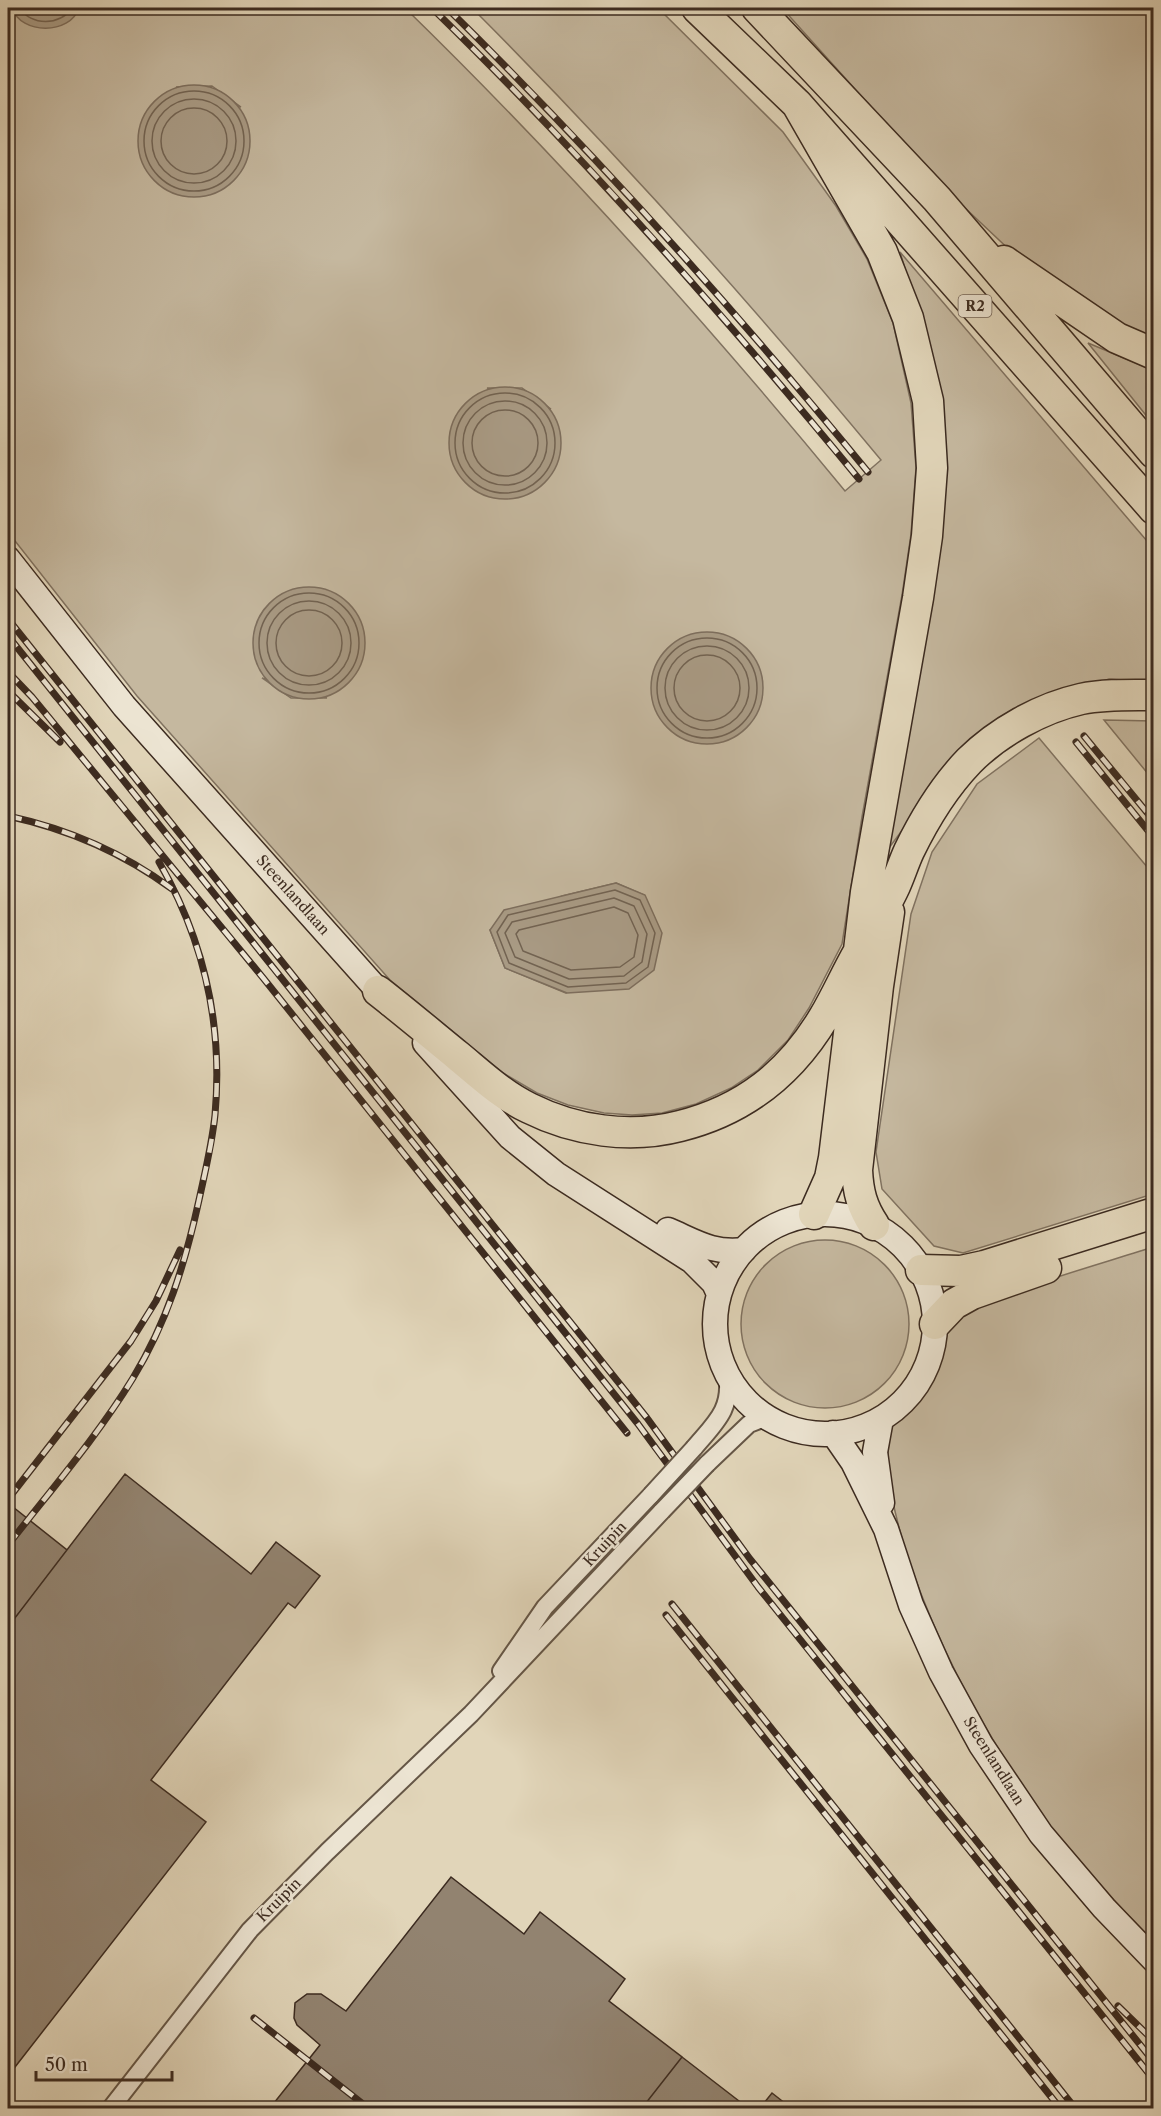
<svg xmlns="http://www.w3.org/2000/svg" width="1161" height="2116" viewBox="0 0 1161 2116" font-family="'Libre Caslon Text',serif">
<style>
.green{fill:#c5b89f;stroke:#807260;stroke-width:1.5;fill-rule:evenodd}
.water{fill:#a99b85;stroke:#7d6e5d;stroke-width:1.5}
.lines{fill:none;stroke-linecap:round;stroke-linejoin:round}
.shore{stroke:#726352;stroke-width:1.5}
.building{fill:#928370;stroke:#3c2b20;stroke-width:1.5}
.street-casing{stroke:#655646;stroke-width:20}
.secondary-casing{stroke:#3c2b20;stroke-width:27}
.highway-casing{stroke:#3c2b20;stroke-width:33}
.street{stroke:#ece4d2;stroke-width:16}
.secondary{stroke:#ece4d2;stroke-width:24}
.highway{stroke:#e1d5b9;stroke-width:30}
.rail-casing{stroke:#3c2b20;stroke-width:7}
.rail{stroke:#ece4d2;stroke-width:4.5;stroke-dasharray:14;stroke-linecap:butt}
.street-bridge-casing{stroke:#655646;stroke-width:20;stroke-linecap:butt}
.street-bridge{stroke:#ece4d2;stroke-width:16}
.labels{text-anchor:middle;stroke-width:4.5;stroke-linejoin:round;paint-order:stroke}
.shield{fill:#ece4d2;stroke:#716255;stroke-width:1.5}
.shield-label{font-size:14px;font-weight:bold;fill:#3c2b20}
.street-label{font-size:15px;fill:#3c2b20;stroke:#ece4d2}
</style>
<rect width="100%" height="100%" fill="#e1d5b9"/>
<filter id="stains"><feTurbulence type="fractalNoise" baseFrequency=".00333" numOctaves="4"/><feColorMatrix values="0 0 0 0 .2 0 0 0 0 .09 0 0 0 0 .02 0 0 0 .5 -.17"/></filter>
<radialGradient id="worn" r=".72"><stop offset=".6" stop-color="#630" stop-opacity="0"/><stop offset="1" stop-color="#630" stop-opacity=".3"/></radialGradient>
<!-- green -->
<path class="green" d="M8,8H12L14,13H77L79,8H405C561,160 706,322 845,491L881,460C751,303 616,152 472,8H658L783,132L836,206L867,259L893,323L911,403L916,468L911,534L902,595L862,817L842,944L809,1008L788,1040L758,1070L731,1088L696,1104L662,1113L632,1115L604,1113L568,1105L537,1093L503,1073L390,980L137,696L8,532V285L10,272L8,266ZM212,86L241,107L176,87ZM487,388H522L551,409ZM262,678L327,698H291ZM616,883L644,895L566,993L505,968L490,930L562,896Z
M782,8H1153V341L1123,327L1016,256L946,190Z
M900,252L1153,548L1154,682L1109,679L1025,706L961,751L889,848L945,501L939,382Z
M1088,343L1153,370V424Z
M1104,720L1153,721V780Z
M1039,738L1153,874V1194L963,1253L934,1246L882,1189L876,1152L911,914L932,852L977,784Z
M741 1324a84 84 0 1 1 168 0a84 84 0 1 1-168 0Z
M1153,1247V1942C1118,1905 1083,1867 1051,1827C1040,1812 1030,1797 1020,1782C974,1714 937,1641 910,1564C896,1522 882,1470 891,1426C917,1407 934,1384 943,1353C946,1345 943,1333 949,1326C962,1312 979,1307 996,1300C1047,1278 1101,1264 1153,1247Z"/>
<!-- water -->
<path class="water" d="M12,8H79C70,35 21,35 12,8Z
M138 141a56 56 0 1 1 112 0a56 56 0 1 1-112 0Z
M449 443a56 56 0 1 1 112 0a56 56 0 1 1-112 0Z
M253 643a56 56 0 1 1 112 0a56 56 0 1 1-112 0Z
M651 688a56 56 0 1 1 112 0a56 56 0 1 1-112 0Z
M616,883L645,895L662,933L654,970L629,989L567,993L505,968L490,930L504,910Z"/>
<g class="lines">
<!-- shore -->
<path class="shore" d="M19,8C33,26 58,26 73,8
M144 141a50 50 0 1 1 100 0a50 50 0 1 1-100 0Z
M152 141a42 42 0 1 1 84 0a42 42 0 1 1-84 0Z
M161 141a33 33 0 1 1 66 0a33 33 0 1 1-66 0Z
M455 443a50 50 0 1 1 100 0a50 50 0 1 1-100 0Z
M463 443a42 42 0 1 1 84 0a42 42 0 1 1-84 0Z
M472 443a33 33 0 1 1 66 0a33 33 0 1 1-66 0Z
M259 643a50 50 0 1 1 100 0a50 50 0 1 1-100 0Z
M267 643a42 42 0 1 1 84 0a42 42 0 1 1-84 0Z
M276 643a33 33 0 1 1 66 0a33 33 0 1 1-66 0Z
M657 688a50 50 0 1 1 100 0a50 50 0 1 1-100 0Z
M665 688a42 42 0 1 1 84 0a42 42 0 1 1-84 0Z
M674 688a33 33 0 1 1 66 0a33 33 0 1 1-66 0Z
M615,890L640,900L655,933L648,967L626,983L568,987L509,963L497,932L508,915Z
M614,898L634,906L647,934L642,962L624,976L569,979L515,957L505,933L512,922Z
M614,907L628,913L638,935L634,957L620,967L571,970L523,951L516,934L519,930Z"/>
</g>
<!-- building -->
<path class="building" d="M125,1474L251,1574L276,1542L320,1576L295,1608L288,1603L151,1780L206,1822L8,2076V1627Z
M8,1503L67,1550L8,1627Z
M451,1877L524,1934L540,1912L625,1979L609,2001L682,2057L642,2108H270L320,2045L297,2025L294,2018L295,2003L307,1994H321L346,2011Z
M682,2057L748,2108H642Z
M772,2093L791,2108H760Z"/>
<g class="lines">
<defs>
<path id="street" d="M694,1448C715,1423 733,1409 727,1374
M707,1464L749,1424L767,1417
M501,1671L545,1607L651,1495
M111,2108L250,1930L327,1852L471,1714L662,1511"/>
<path id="secondary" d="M8,559L124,706L390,1004
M425,1043L510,1137L556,1174L692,1261L714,1283L719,1294
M715 1324a110 110 0 1 1 220 0a110 110 0 1 1-220 0Z
M668,1230C696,1242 713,1254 744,1250
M881,1419L875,1452L882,1503
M833,1433L853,1462L886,1529L911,1605L941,1672L981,1745L1041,1834L1104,1908L1154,1960"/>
<path id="highway" d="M697,8L797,104L1154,509
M757,8L937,199L1154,453
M797,104L882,252L908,318L928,401L932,468L927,536L918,598L866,892L834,1158L830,1178L814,1214
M1004,261L1117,338L1154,354
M378,991C405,1012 431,1034 458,1056C481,1075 502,1095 529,1108C575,1131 630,1139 680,1126C744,1110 790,1074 824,1017C836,997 846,974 858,953C869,932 883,911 893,890C899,878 903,864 909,851C924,820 944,787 969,761C998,732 1041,708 1081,699C1105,694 1130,695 1154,695
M874,1225C862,1207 858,1192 857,1170L878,986L889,912
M921,1270L961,1271L984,1266L1154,1213
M935,1324L954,1304L972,1294L1046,1268"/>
</defs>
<!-- street casing -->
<use href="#street" class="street-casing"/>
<!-- secondary casing -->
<use href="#secondary" class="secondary-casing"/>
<!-- highway casing -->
<use href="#highway" class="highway-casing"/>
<!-- street -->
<use href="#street" class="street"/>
<!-- secondary -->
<use href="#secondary" class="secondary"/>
<!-- highway -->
<use href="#highway" class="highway"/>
<defs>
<path id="rail" d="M432,8C584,156 724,315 859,479
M447,8C596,154 735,310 868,472
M8,619L647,1418L750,1559L1154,2062
M8,636L638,1424L758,1587L1154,2080
M8,672L32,697L264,979L627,1433
M8,691L60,742
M1084,736L1154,821
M1076,742L1154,838
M8,816C68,829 122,852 172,889
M8,1499L131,1341L156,1301L180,1250
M8,1545C50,1491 97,1437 133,1378C167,1322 185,1264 199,1200C205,1172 212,1144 215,1115C223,1026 204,940 159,862
M672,1604L1075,2108
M666,1615L1060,2108
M1118,2006L1154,2041
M254,2018L368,2108"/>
</defs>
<!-- rail casing -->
<use href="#rail" class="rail-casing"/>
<!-- rail -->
<use href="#rail" class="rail"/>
<defs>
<path id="street-bridge" d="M651,1495L694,1448
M662,1511L707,1464"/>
</defs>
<!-- street-bridge casing -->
<use href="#street-bridge" class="street-bridge-casing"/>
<!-- street-bridge -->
<use href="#street-bridge" class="street-bridge"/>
</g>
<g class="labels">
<!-- shield labels -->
<rect class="shield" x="958.5" y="295" width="33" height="22" rx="4.5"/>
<g class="shield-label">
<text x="975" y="311">R2</text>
</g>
<!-- street labels -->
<g class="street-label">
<text transform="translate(293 895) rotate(48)" y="5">Steenlandlaan</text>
<text transform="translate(605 1544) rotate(-47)" y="5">Kruipin</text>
<text transform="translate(994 1761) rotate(58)" y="5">Steenlandlaan</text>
<text transform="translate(279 1900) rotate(-45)" y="5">Kruipin</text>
</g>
</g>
<!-- margin -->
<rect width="1161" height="2116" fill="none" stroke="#e1d5b9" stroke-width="30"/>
<rect x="9" y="9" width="1143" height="2098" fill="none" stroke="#3c2b20" stroke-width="3"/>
<rect x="15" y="15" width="1131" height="2086" fill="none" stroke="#3c2b20" stroke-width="1.5"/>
<!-- scale -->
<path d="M36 2071v9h136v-9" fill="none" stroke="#3c2b20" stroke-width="3"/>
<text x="45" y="2071" font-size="18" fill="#3c2b20" stroke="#ece4d2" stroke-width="4.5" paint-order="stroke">50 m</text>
<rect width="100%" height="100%" filter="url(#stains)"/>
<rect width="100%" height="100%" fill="url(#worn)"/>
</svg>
